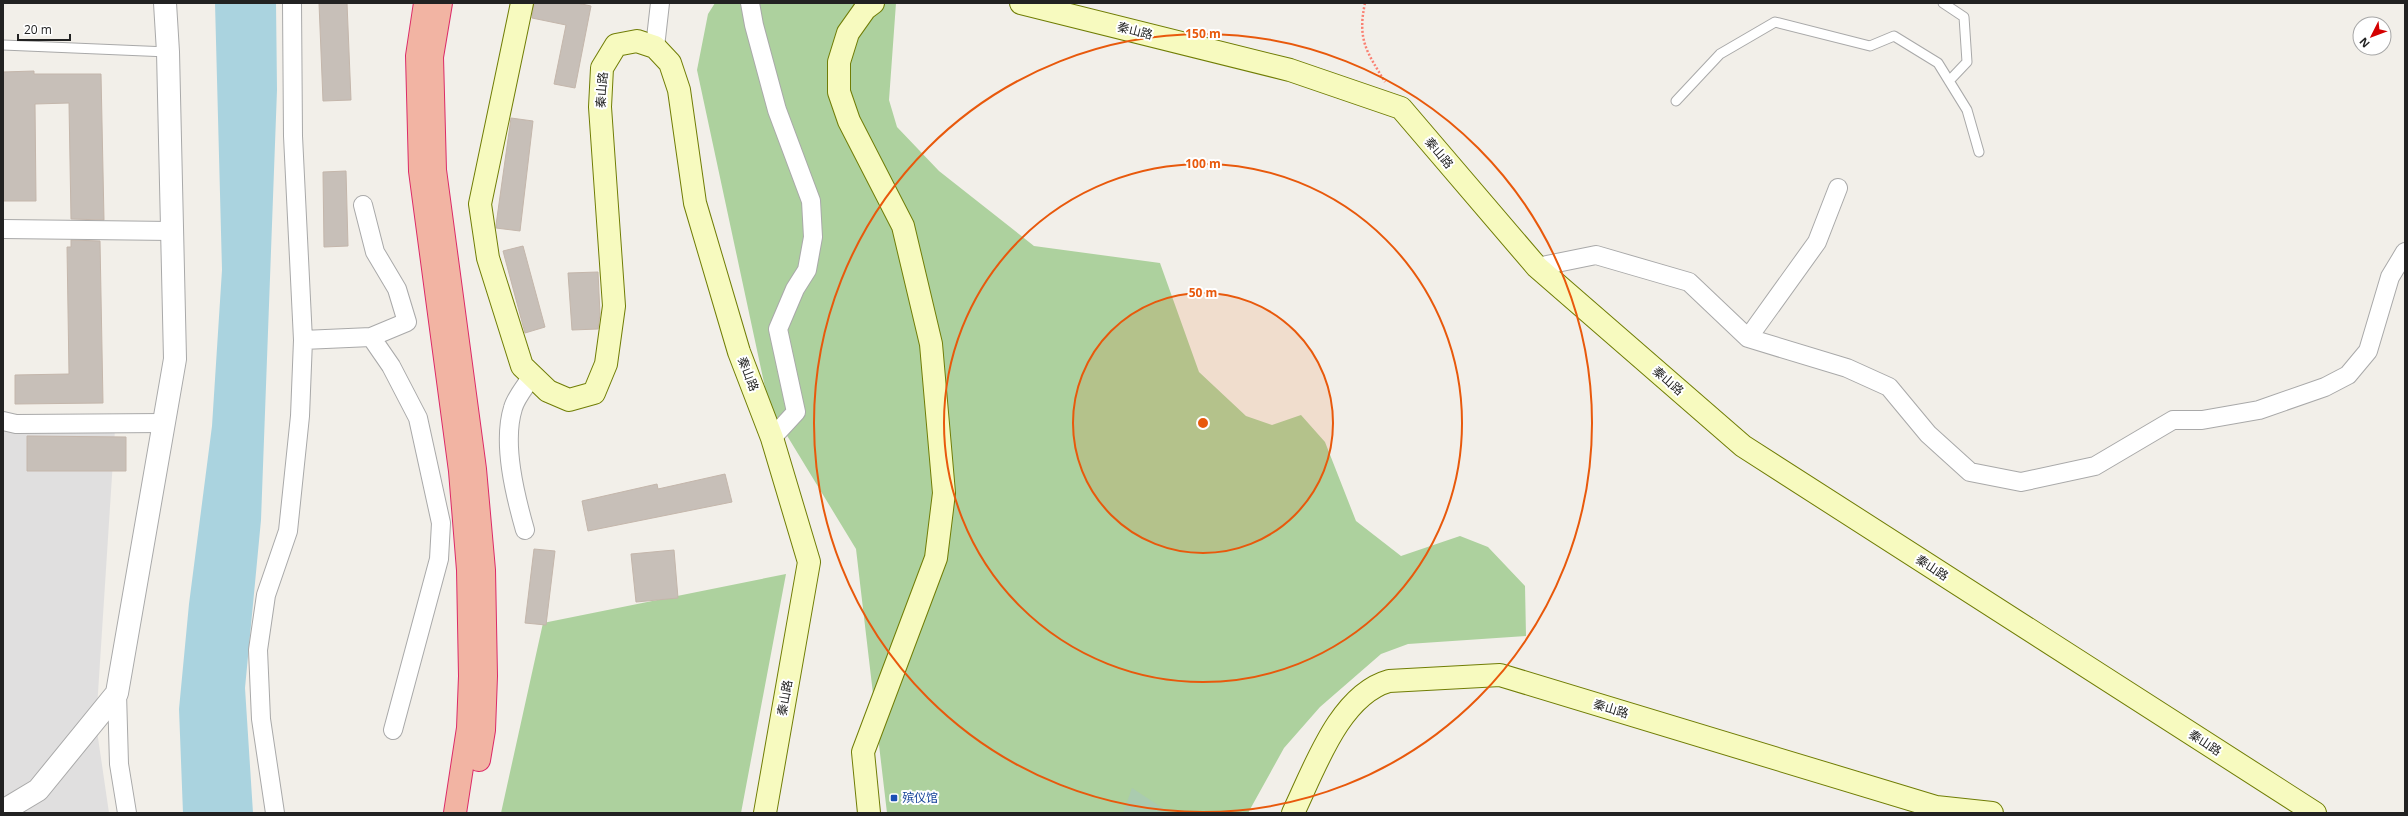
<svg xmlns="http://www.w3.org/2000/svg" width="2408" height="816" viewBox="0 0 2408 816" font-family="'Open Sans','Noto Sans SC',sans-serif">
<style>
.residential{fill:#e0dfdf}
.forest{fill:#add19e}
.cemetery{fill:#aacbaf}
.water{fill:#aad3df}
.building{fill:#c7bfb8;stroke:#c4b6ab}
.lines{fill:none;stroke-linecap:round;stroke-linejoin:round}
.service-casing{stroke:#a9a9a9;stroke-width:11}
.minor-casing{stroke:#a9a9a9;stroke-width:20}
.tertiary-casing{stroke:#a9a9a9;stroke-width:24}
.secondary-casing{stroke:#707d05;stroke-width:24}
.trunk-casing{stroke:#dc2a67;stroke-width:24}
.path{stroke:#fa8072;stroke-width:2.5;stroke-dasharray:2 2;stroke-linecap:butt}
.service{stroke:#fff;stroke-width:9}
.minor{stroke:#fff;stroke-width:18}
.tertiary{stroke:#fff;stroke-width:22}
.secondary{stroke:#f7fabf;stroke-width:22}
.trunk{stroke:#f2b4a3;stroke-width:22}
.ring{fill:none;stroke:#e8590c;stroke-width:2}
.transit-dot{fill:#1a4fb4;stroke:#fff;stroke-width:1.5}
.labels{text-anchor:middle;stroke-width:4;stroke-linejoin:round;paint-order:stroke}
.street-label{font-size:12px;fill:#222;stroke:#fff}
.transit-label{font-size:12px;fill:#164399;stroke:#fff;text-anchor:start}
.centre{fill:#e8590c;stroke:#fff;stroke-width:2}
.ring-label{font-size:12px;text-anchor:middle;font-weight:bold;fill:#e8590c;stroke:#fff;stroke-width:4;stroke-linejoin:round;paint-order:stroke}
</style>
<rect width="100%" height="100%" fill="#f2efe9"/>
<!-- residential -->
<path class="residential" d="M116,414L96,724L109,813H3V417Z"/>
<!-- forest -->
<path class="forest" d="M715,3H896L889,100L897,127L939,171L1034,246L1160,263L1199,372L1246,416L1272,425L1301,415L1325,442L1356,521L1401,556L1460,536L1488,547L1525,586L1526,636L1408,644L1381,654L1320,707L1284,748L1248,813H887L856,549L769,406L697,70L708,14Z
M786,574L741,813H501L543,623Z"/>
<!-- cemetery -->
<path class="cemetery" d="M1132,788L1170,813H1123Z"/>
<!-- water -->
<path class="water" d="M215,3H276L277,90L261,520L245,688L253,813H183L179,709L189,604L212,426L222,270Z"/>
<!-- building -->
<path class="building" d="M319,3H347L351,100L323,101Z
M534,3H577L591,6L575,88L554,84L566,25L532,18Z
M34,71V74H101L104,220L71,219L69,103L35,104L36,201H3V72Z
M511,118L533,121L520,231L496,228V225Z
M346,171L348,246L324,247L323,172Z
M71,240L100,241L103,403L15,404V375L69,374L67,247H71Z
M523,246L545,327L525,333L503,251Z
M598,272L600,314L598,329L572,330L568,273Z
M27,436L126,437V471H27Z
M725,474L732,502L588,531L582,501L657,484L658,489Z
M534,549L555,551L546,625L525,623Z
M674,550L678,598L636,602L631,554Z"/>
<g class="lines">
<defs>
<path id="service" d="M1943,3L1964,17L1967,62L1949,81
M3,45L168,52
M1676,101L1720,54L1775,22L1870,46L1894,36L1938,63L1967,110L1979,152"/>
<path id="minor" d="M750,3L754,25L777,110L811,201L813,237L807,270L795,289L778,329L796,412L772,438
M655,47L660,3
M363,205L375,252L397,289L407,322L371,337
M3,229L172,231
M1537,267L1596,255L1689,282L1748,338L1847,368L1889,387L1928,434L1970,472L2021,482L2095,466L2173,420H2202L2259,410L2325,387L2348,375L2368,351L2390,277L2405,252
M1748,338L1817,242L1838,188
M303,340L371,337L391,366L418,418L441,523L439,559L393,730
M3,421L16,424L164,423
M525,530C515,495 502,443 513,408C516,397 526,386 532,376
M117,693L119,764L127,813
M275,813L261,719L258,650L266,595L288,531L300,416L303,340L293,136L292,3"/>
<path id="tertiary" d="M3,811L38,790L117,693L175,359L168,52L165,3"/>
<path id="secondary" d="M522,3L480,204L488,258L522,366L548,391L569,400L594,393L606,364L614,306L600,107L602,68L616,45L637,41L655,47L670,63L679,90L695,203L739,352L772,438L809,562L765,813
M1021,3L1290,70L1401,108L1537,267L1743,446L2315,813
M869,813L863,752L936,558L944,493L931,344L903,226L849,121L839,92V62L848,33L865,9L873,3
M1293,813C1314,770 1339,695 1389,681L1500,675L1936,807L1992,813"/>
<path id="trunk" d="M425,3L417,56L420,171L460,471L468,570L470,676L468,728L455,813
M441,3L432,57L435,170L475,469L484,570L486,676L484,730L479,760"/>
</defs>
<!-- service casing -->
<use href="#service" class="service-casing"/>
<!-- minor casing -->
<use href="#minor" class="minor-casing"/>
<!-- tertiary casing -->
<use href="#tertiary" class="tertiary-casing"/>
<!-- secondary casing -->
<use href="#secondary" class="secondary-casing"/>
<!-- trunk casing -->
<use href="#trunk" class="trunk-casing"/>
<!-- path -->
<path class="path" d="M1365,3C1357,40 1367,52 1385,82"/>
<!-- service -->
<use href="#service" class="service"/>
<!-- minor -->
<use href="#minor" class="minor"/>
<!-- tertiary -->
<use href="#tertiary" class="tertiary"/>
<!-- secondary -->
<use href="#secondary" class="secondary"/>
<!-- trunk -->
<use href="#trunk" class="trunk"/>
</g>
<!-- distance rings -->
<circle cx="1203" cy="423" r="130" fill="#e8590c" fill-opacity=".12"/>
<g class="ring">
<circle cx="1203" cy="423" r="130"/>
<circle cx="1203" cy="423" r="259"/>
<circle cx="1203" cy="423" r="389"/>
</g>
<!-- markers -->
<rect class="transit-dot" x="890" y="794" width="8" height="8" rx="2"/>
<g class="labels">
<!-- street labels -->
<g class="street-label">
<text transform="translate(1135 31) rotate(14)" y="4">秦山路</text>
<text transform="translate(602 90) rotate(-86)" y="4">秦山路</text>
<text transform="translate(1439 153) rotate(50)" y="4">秦山路</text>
<text transform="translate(748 374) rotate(69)" y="4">秦山路</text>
<text transform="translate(1668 381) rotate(41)" y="4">秦山路</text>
<text transform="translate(1932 568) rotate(33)" y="4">秦山路</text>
<text transform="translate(785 698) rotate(-80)" y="4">秦山路</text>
<text transform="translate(1611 709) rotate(17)" y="4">秦山路</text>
<text transform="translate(2205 743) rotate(33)" y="4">秦山路</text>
</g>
<!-- transit labels -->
<g class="transit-label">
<text x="902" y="802">殡仪馆</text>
</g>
</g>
<circle cx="1203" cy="423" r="6" class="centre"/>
<g class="ring-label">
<text x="1203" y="38">150 m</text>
<text x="1203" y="168">100 m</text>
<text x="1203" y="297">50 m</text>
</g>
<!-- border -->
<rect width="2408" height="816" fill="none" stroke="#222222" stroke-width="8"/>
<!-- north arrow -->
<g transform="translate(2372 36) rotate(228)"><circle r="19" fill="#ffffff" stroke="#a7a7a7"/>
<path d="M0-3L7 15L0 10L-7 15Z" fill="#d40000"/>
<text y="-6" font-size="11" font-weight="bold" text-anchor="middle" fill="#222222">N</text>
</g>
<!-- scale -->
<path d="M18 34v6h52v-6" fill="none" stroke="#222222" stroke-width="2"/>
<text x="24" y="34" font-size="12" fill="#222222" stroke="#ffffff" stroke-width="3" paint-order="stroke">20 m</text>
</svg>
